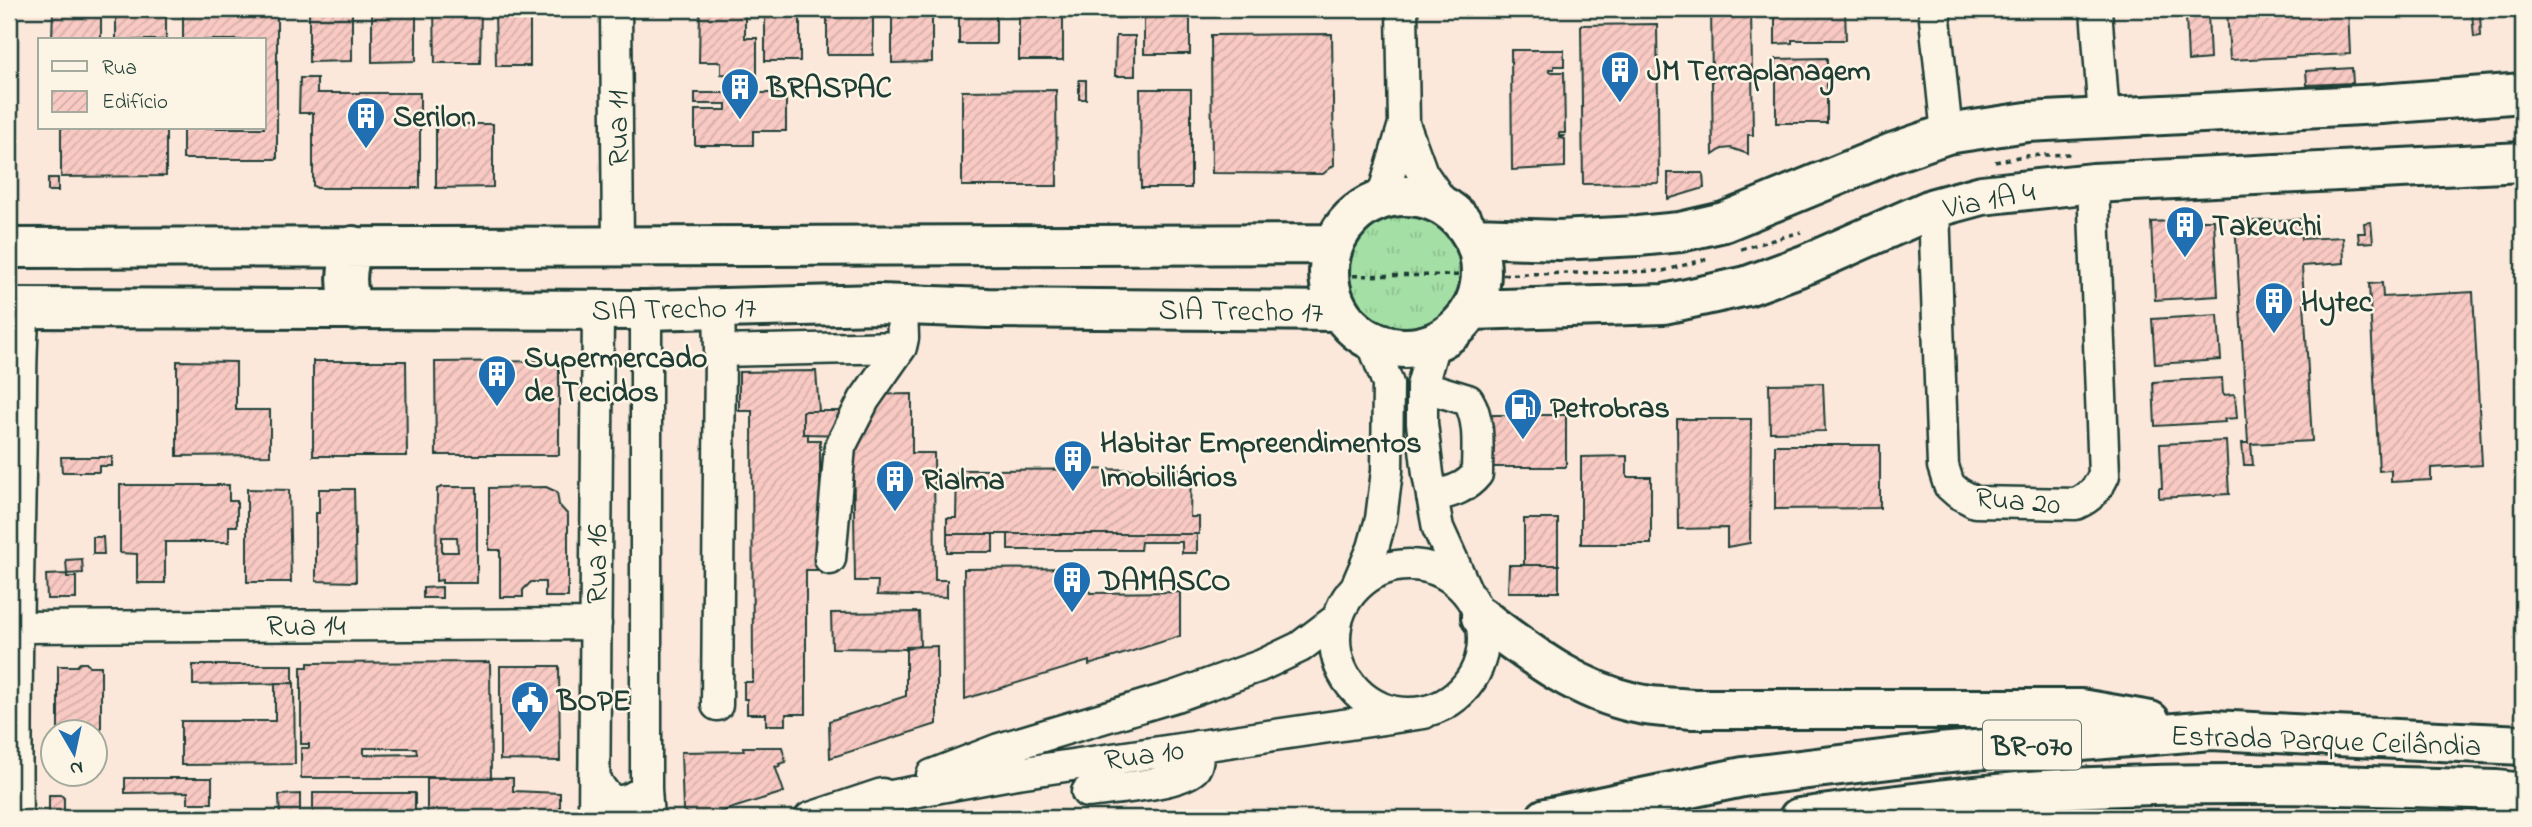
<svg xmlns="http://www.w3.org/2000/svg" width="2532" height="827" viewBox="0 0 2532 827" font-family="'Indie Flower',sans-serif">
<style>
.grass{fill:url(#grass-tufts);stroke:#628e6c;stroke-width:2}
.building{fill:url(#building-hatch);stroke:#1f3d34;stroke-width:2;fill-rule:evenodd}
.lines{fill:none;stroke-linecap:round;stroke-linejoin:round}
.minor-casing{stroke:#1f3d34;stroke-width:35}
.major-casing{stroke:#1f3d34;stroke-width:44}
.highway-casing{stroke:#1f3d34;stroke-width:44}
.path{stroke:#1f3d34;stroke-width:3.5;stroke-dasharray:5 5;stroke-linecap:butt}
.minor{stroke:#fcf5e5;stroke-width:30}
.major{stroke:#fcf5e5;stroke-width:38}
.highway{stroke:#fcf5e5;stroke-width:38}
.labels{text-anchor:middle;stroke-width:5;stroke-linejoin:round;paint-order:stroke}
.shield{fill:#fcf5e5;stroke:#617469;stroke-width:2}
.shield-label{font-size:28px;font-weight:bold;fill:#1f3d34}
.poi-label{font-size:30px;font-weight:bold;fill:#1f3d34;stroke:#fcf5e5;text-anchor:start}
.street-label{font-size:30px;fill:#1f3d34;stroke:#fcf5e5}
</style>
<defs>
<pattern id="grass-tufts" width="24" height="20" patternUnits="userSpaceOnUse" patternTransform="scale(1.75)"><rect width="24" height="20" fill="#a4dfa5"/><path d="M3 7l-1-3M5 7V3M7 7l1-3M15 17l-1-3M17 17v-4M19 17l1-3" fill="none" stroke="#8dc08f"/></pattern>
<pattern id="building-hatch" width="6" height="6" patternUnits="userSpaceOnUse" patternTransform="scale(1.75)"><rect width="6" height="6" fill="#f9c9c3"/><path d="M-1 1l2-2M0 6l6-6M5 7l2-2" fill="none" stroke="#d5aea8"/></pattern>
</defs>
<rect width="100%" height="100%" fill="#fbe8db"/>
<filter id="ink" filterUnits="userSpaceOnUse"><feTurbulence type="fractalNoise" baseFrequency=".0143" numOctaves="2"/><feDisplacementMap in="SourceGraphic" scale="14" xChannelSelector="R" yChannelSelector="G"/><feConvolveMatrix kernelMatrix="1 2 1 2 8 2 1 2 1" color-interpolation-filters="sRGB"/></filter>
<g filter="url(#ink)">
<!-- grass -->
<path class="grass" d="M1338 272a67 67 0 1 1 134 0a67 67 0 1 1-134 0Z"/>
<!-- building -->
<path class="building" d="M53,9H101V40H52Z
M116,9H166V40H116Z
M183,9H277V159H183V128H264V40H183Z
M309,9H352V61L309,62Z
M372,9H416V61L372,62Z
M434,9H481L480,63H435Z
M495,9H530V66H496Z
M700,9H745V38H757V77L721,74V62H699Z
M765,9H800V61H765Z
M827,9H873V55H827Z
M892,9H932V62L892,63Z
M959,9H996V44H959Z
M1019,9H1063V60H1019Z
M1084,9H1124V18L1084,19Z
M1144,9H1190V54H1144Z
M1711,9H1751L1753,135H1748V154L1731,148L1722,149L1713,155Z
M1775,9H1845L1846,40H1792V43L1775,44Z
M2227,9H2348L2350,54L2230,60Z
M2472,12H2480L2481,36L2474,37Z
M2208,13L2210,59L2188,61L2186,15Z
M1657,24L1659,183L1583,184L1581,25Z
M1332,34L1334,165L1323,174L1212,173L1211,35Z
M1116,36H1135V76H1115Z
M1511,50H1564V66H1554V69H1549V72H1564L1565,133H1559V136H1565L1560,138L1565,139V167L1512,170Z
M1827,58V123H1776V59Z
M2352,68L2353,83L2307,85L2306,71Z
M300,78H317V93H420V188H317L313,186V113H299Z
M1079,80H1086V99H1079Z
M1140,89H1191V188H1141Z
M1056,90L1057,186H962V91Z
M695,93H742V104H752V93H786V131H753V145H695V110H726V104H695Z
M436,124H493V187L436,188Z
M61,128H166V176L61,177Z
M1668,173H1703L1704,188L1668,199Z
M48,178H58V191H48Z
M2300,219L2301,239L2343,237L2344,263L2302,266L2312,441L2251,444L2253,465H2244L2242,443H2248L2235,222Z
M2190,220H2214L2218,296L2155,300L2151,222Z
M2371,222L2373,242L2359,243L2358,233H2365L2364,223Z
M2382,283L2383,297L2473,292L2482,465L2431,468V480L2391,482V470L2379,471L2369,284Z
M2218,315L2221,360L2155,364L2152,319Z
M177,361L236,362V410H270V455L177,456Z
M313,361H406L407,456H313Z
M559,361V455H436L435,362Z
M816,371L819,411H803V434H808V440H820V570H806V714H786V725H766V714H747V699H744V682H753L752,411H739V372Z
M2222,378L2223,395L2235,394L2237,418L2224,419L2225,422L2155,426L2153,382Z
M1823,383L1825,431L1770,432L1769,384Z
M912,394V453H934L935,580H947V597L877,595L878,581H855L853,435L803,434V411H855L854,395Z
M1479,415H1566V467H1480Z
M1677,419H1751L1750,543L1727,547V528L1678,529Z
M2226,441L2229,494L2159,498V488H2162L2160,444Z
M1775,445H1880V508L1775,509Z
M1627,456V477H1651V544H1581V457Z
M61,457H112V466H99V472H62Z
M1191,469L1190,517H1199V534H947V518H956L957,470Z
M120,485H229V501H237V526H229V542H165V583H137V554L120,553Z
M442,487H477V583H442V580L436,581L437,489ZM442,537H457L458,552H442Z
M546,487L557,492L559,505L568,515V597H545V582H531L523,590V597H500V550H489V488Z
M247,489L289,490L291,582H247Z
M319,489H354L356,582L316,581V513H319Z
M1524,519H1558V565H1524Z
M947,534H993V552H947Z
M1008,534H1197V553H1182V542H1141L1140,550H1008Z
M93,537H103L104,554H93Z
M82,559L83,573L67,574L66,560Z
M1509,565H1559V592H1508Z
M1087,568L1090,593L1180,592V636L1089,665V661L965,699L964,569Z
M67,574V577H76V599H47L46,575Z
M442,587V598H423V588Z
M919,612L920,646L907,649L832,648L831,613Z
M937,646V724L830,758L829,721L906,696V647Z
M490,662L491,778H301V748H309V744H301V667H308V663ZM364,748H416L417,754L364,755Z
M80,663H87L89,666H101V730L58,729V666H77Z
M193,665H293V683L193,685Z
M500,666H559L560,761L500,760Z
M275,683H294L295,764L181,765V721H275Z
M743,747H782L786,762L779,764L780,766L776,767L775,766L784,792L701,818H695L683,810L681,752L744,751Z
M427,777L513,778V791L560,793V818H427Z
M125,778H212V803H188V792L125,793Z
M313,793H415V818H313Z
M300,794V818H280L279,795Z
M49,795H61L64,798V816H49Z"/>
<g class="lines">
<defs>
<path id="minor" d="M616,9L618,247
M1934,9L1947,134
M2096,9L2104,118
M1404,124L1422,173L1445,206
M1382,199L1404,124L1402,9
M1934,208L1943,466L1949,485L1958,493L1975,502L2076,504C2091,497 2097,490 2104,475L2093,183
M646,310V789L648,818
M1434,343L1422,386V423L1428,474L1438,528L1466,590
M720,351L901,347
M1422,386L1468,400C1481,421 1477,450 1477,474C1465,489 1450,492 1432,497
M830,559L840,447L864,400L901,347L903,338L902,305
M1335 639a74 74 0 1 1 148 0a74 74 0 1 1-148 0Z
M1357,585L1373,548L1381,519L1387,471L1388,384L1372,341
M17,627L596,624
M717,705L720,351L719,308
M932,775L999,749L1176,696L1260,666L1300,647L1337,619
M594,777C609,806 620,807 646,789
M1087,792C1109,789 1183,784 1195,768C1199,762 1198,753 1197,746
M864,801L1011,774L1424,713
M17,818C15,703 18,588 20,473C22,417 19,364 24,308
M594,818L598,310
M810,818L882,794"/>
<path id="major" d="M1329 272a76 76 0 1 1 152 0a76 76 0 1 1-152 0Z
M1474,237L1559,240L1638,236L1680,232L1724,222L1892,153L1947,134L2027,122L2381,104L2523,93
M353,246C346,270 344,287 354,310
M9,248C450,246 892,247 1333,244
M9,308L646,310L879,304L988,308L1339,311
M1472,310L1664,304L1747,286L1807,264L1934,208L1982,195L2093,183L2523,162"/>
<path id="highway" d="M1481,617C1529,653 1575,690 1635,703C1654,708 1674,707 1694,709H2081L2150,721
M1546,818L1743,777L1939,753L2211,730L2523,745
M1799,818C1897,805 1995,791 2094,787C2228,781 2362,785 2496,790L2523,793"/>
</defs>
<!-- minor casing -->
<use href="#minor" class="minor-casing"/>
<!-- major casing -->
<use href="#major" class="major-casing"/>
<!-- highway casing -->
<use href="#highway" class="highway-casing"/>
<!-- path -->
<path class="path" d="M1995,162L2023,156L2070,154
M1741,249L1801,232
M1313,276L1482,275L1663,271L1710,258"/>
<!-- minor -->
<use href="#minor" class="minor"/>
<!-- major -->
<use href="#major" class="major"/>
<!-- highway -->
<use href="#highway" class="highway"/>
</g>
</g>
<!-- icons -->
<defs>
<symbol id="building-pin" viewBox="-11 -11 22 30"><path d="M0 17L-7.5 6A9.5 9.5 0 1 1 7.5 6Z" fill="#1f6fb2" stroke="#fcf5e5"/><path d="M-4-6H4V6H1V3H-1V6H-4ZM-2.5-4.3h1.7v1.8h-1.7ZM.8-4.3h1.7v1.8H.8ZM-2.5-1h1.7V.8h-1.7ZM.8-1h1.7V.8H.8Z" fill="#fff"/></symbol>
<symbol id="fuel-pin" viewBox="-11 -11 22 30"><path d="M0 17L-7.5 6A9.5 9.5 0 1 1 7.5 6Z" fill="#1f6fb2" stroke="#fcf5e5"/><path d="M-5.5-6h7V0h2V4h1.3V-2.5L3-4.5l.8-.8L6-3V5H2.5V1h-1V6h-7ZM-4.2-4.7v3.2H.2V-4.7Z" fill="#fff"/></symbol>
<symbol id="civic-pin" viewBox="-11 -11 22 30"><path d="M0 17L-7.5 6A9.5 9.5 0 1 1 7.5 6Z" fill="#1f6fb2" stroke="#fcf5e5"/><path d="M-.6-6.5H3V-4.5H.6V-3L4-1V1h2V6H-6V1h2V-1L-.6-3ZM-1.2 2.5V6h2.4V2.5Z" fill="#fff"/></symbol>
</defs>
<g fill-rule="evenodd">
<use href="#building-pin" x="1598" y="48" width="44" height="60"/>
<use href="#building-pin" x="718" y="65" width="44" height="60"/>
<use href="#building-pin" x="344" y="94" width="44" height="60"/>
<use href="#building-pin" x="2163" y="203" width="44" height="60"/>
<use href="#building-pin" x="2252" y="279" width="44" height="60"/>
<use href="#building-pin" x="475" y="352" width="44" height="60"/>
<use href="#fuel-pin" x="1501" y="385" width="44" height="60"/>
<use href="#building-pin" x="1051" y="437" width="44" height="60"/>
<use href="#building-pin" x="873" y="457" width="44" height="60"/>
<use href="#building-pin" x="1050" y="558" width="44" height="60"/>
<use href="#civic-pin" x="508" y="678" width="44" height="60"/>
</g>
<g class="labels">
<!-- shield labels -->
<rect class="shield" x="1983" y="720.5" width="98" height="49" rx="5"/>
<g class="shield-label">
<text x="2032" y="755">BR-070</text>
</g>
<!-- poi labels -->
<g class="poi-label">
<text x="1647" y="80">JM Terraplanagem</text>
<text x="767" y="97">BRASPAC</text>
<text x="393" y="126">Serilon</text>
<text x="2212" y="235">Takeuchi</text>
<text x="2301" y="311">Hytec</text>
<text x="524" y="367">Supermercado<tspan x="524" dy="34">de Tecidos</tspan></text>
<text x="1550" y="417">Petrobras</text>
<text x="1100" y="452">Habitar Empreendimentos<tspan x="1100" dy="34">Imobiliários</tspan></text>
<text x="922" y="489">Rialma</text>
<text x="1099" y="590">DAMASCO</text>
<text x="557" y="710">BOPE</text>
</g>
<!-- street labels -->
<g class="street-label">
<text transform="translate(617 128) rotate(-91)" y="10">Rua 11</text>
<text transform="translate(1989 199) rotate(-11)" y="10">Via 1A 4</text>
<text transform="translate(674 308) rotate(-1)" y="10">SIA Trecho 17</text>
<text transform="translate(1241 310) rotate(1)" y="10">SIA Trecho 17</text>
<text transform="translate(2018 500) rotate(5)" y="10">Rua 20</text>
<text transform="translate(596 564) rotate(-90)" y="10">Rua 16</text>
<text x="306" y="635">Rua 14</text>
<text transform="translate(2326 740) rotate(2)" y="10">Estrada Parque Ceilândia</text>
<text transform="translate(1144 754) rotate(-8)" y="10">Rua 10</text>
</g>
</g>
<!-- margin -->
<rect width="2532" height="827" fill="none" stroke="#fcf5e5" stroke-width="35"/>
<rect x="18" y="18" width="2497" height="792" fill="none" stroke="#1f3d34" stroke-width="2.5" filter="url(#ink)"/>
<!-- legend -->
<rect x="38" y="38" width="228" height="91" fill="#fcf5e5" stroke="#a4ab9e" stroke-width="2"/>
<rect x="52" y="61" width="35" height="10" fill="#fcf5e5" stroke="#a4ab9e" stroke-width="2"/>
<text x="102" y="74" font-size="21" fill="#1f3d34">Rua</text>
<rect x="52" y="91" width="35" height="21" fill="url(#building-hatch)" stroke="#a4ab9e" stroke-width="2"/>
<text x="102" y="108" font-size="21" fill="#1f3d34">Edifício</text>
<!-- north arrow -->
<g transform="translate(74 753) rotate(171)"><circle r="33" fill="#fcf5e5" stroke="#a4ab9e" stroke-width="2"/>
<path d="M0-5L12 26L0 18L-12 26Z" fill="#1f6fb2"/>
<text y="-10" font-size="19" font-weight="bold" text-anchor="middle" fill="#1f3d34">N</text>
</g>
</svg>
